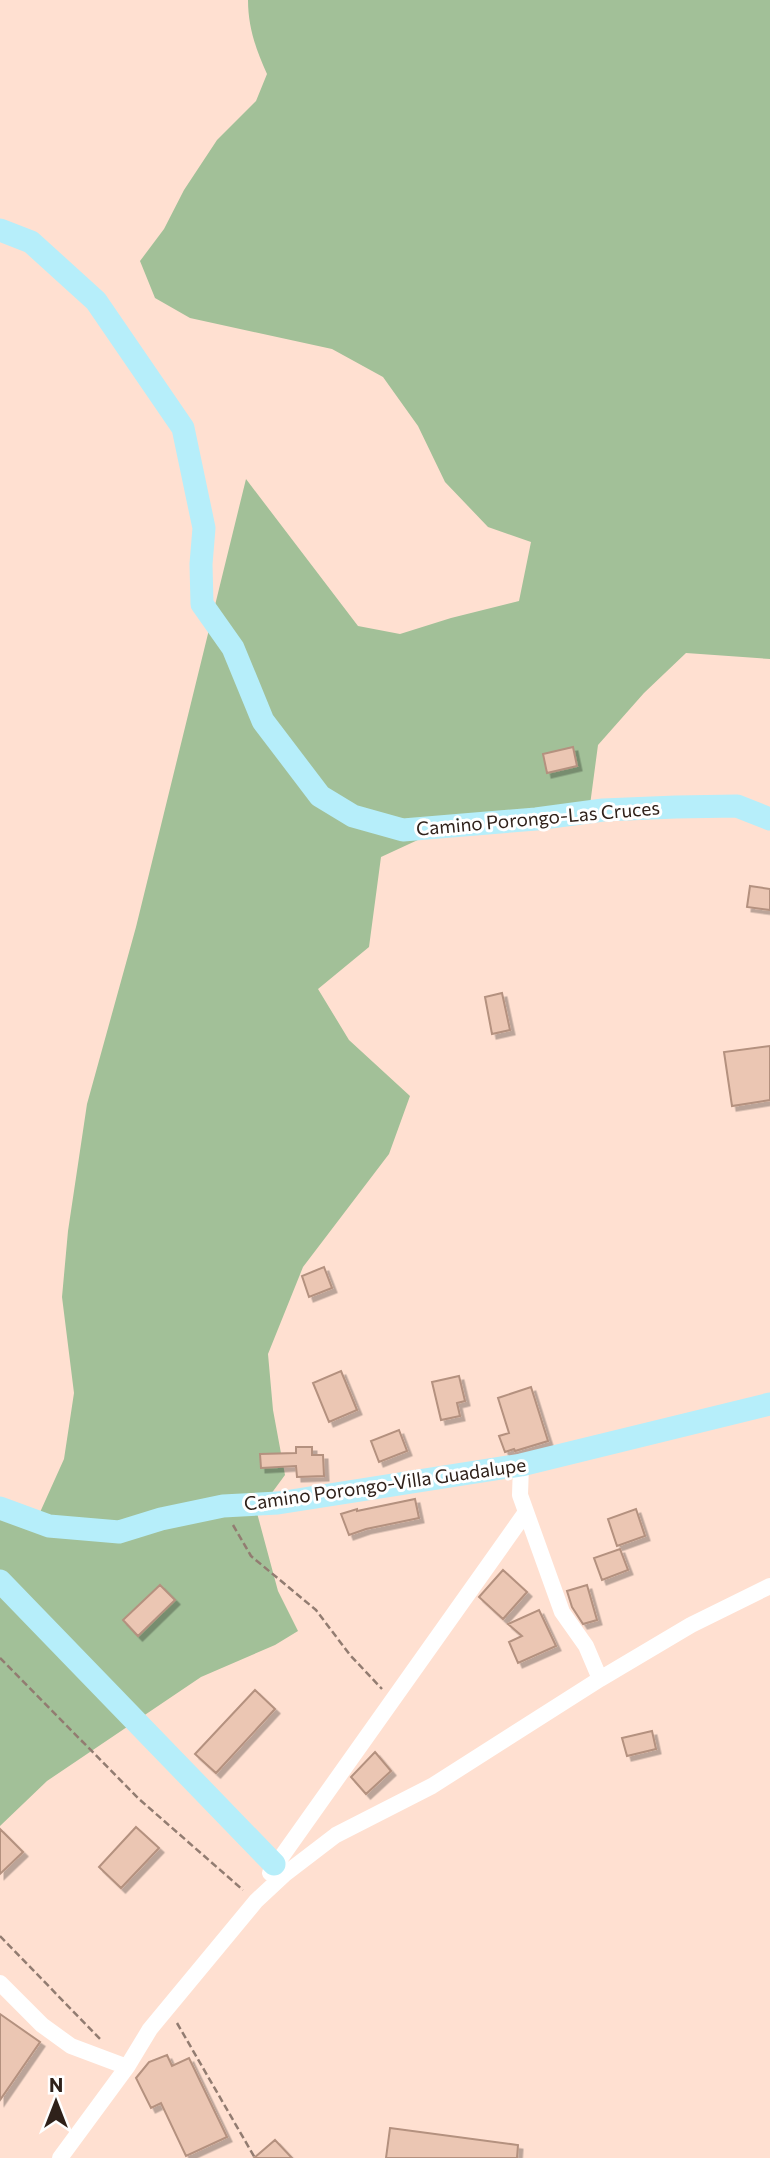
<svg xmlns="http://www.w3.org/2000/svg" width="770" height="2158" viewBox="0 0 770 2158" font-family="Commissioner,sans-serif">
<style>
.forest{fill:#a2c098}
.building{fill:#ebc6b3;stroke:#b4917f;stroke-width:2;filter:url(#shadow)}
.lines{fill:none;stroke-linecap:round;stroke-linejoin:round}
.path{stroke:#927c71;stroke-width:2.5;stroke-dasharray:7 3.5;stroke-linecap:butt}
.street{stroke:#fff;stroke-width:16}
.secondary{stroke:#b6eefa;stroke-width:23}
.labels{text-anchor:middle;stroke-width:6;stroke-linejoin:round;paint-order:stroke}
.street-label{font-size:19px;fill:#2f211a;stroke:#fff}
</style>
<defs>
<filter id="shadow"><feDropShadow dx="4.5" dy="4.5" stdDeviation="0" flood-color="#0004"/></filter>
</defs>
<rect width="100%" height="100%" fill="#ffe0d1"/>
<!-- forest -->
<path class="forest" d="M248,0H770V659L686,653L644,693L598,745L590,805L474,814L381,857L369,947L318,989L349,1040L410,1096L389,1154L303,1267L268,1354L273,1410L285,1475L257,1513L278,1591L298,1631L275,1645L201,1677L47,1781L0,1826V1518L37,1519L64,1459L74,1393L62,1297L68,1231L87,1104L136,927L246,479L358,626L400,634L451,618L519,601L531,542L488,527L445,482L418,426L383,377L332,349L190,318L155,298L140,261L164,229L184,190L217,140L256,101L267,74C256,50 248,27 248,0Z"/>
<!-- building -->
<path class="building" d="M573,747L577,766L547,773L543,754Z
M750,886L770,889V910L747,907Z
M502,993L510,1030L492,1034L485,997Z
M770,1046V1100L732,1106L724,1052Z
M324,1267L332,1288L309,1297L302,1276Z
M341,1371L357,1410L329,1422L313,1383Z
M459,1376L465,1401L457,1403L460,1416L441,1420L432,1382Z
M531,1387L548,1441L515,1451L514,1449L505,1452L499,1436L509,1433L498,1398Z
M399,1430L407,1451L379,1462L371,1441Z
M296,1447H312V1455H323L324,1476L297,1477L296,1466L261,1468L260,1454L296,1453Z
M415,1499L419,1518L366,1529L349,1535L341,1514L357,1509V1511Z
M636,1509L645,1536L617,1546L608,1519Z
M620,1549L628,1570L602,1580L594,1558Z
M503,1570L527,1592L503,1619L479,1597Z
M160,1585L175,1600L138,1636L123,1620Z
M587,1585L597,1620L583,1624L572,1607L567,1591Z
M539,1610L556,1646L518,1663L509,1642L522,1636L508,1624Z
M255,1690L275,1709L216,1773L195,1754Z
M652,1731L656,1749L627,1756L622,1738Z
M375,1752L391,1771L366,1794L351,1777Z
M136,1827L159,1848L121,1888L99,1867Z
M0,1829L23,1852L0,1874Z
M0,2014L40,2042L0,2100Z
M167,2055L172,2066L189,2058L227,2137L186,2156L161,2103L151,2108L136,2078L149,2062Z
M390,2128L518,2145L517,2158H386Z
M275,2140L292,2158H254Z"/>
<g class="lines">
<!-- path -->
<path class="path" d="M233,1525L251,1556L316,1610L350,1655L382,1689
M0,1658L139,1799L243,1890
M0,1936L100,2039
M177,2023L255,2158"/>
<!-- street -->
<path class="street" d="M521,1465L520,1495L562,1612L586,1646L600,1679
M270,1873L526,1512
M0,1983L42,2025L71,2046L127,2067
M60,2158L127,2067L150,2029L256,1901L285,1874L336,1835L432,1786L600,1679L691,1625L770,1586"/>
<!-- secondary -->
<path class="secondary" d="M0,230L31,242L96,301L183,428L204,528L201,564L202,604L233,648L263,721L320,796L353,816L403,830L536,819L603,810L676,807L737,806L770,819
M0,1508L49,1526L119,1532L161,1519L223,1506L278,1503L521,1465L770,1404
M0,1581L274,1864"/>
</g>
<g class="labels">
<!-- street labels -->
<g class="street-label">
<text transform="translate(538 818) rotate(-5)" y="7">Camino Porongo-Las Cruces</text>
<text transform="translate(385 1484) rotate(-8)" y="7">Camino Porongo-Villa Guadalupe</text>
</g>
</g>
<!-- north arrow -->
<g transform="translate(56 2102)" stroke="#ffffff" stroke-width="5" paint-order="stroke">
<path d="M0-5L12 26L0 18L-12 26Z" fill="#2f211a"/>
<text y="-10" font-size="19" font-weight="bold" text-anchor="middle" fill="#2f211a">N</text>
</g>
</svg>
